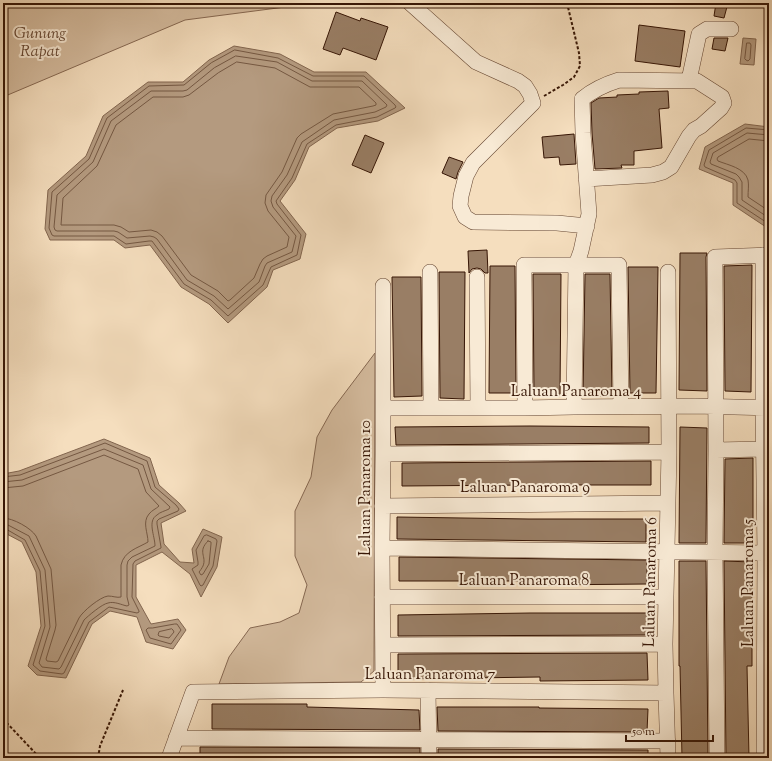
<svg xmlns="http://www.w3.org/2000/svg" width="772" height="761" viewBox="0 0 772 761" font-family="'Sorts Mill Goudy',serif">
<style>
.green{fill:#d5bc9f;stroke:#866852}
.water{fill:#b49a7f;stroke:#82654e}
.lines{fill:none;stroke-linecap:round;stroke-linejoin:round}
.shore{stroke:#755842;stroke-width:1}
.building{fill:#997e65;stroke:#361505}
.minor-casing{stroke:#664733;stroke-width:16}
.path{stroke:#361505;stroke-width:2;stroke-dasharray:3 2;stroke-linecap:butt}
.minor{stroke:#f8ead5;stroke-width:15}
.labels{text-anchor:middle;stroke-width:4;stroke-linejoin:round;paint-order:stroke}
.park-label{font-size:16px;font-style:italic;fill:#664733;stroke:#f8ead5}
.street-label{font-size:16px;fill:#361505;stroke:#f8ead5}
</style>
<rect width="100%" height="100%" fill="#f5debe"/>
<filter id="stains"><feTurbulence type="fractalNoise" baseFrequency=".005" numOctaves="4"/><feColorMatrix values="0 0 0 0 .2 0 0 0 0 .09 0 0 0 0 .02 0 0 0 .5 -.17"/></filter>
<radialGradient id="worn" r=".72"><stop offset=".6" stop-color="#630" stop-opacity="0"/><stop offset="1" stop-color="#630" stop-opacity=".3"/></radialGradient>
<!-- green -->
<path class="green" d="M3,3H316L185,20L3,97Z
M375,353L374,671L361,682L219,684L229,657L250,628L280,622L299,613L307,585L295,556V511L311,477L317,437L332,410Z"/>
<!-- water -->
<path class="water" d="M743,38L756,39L754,65L740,64Z
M234,46L280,54L314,72H366L405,108L378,121L337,128L309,147L295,180L280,201L306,234L300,259L273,270L267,287L228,323L209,304L181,287L150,245L125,248L114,240H50L45,229L48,190L86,156L103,116L148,82H183L209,60Z
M745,124L769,127V229L733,205V183L699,169L705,147Z
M104,439L150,458L159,485L179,503L186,511L161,523L164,544L180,562L194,563L192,549L203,529L222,537L217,567L201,597L190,574L162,552L136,565V597L151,624L178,619L186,630L173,649L146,642L137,617L110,611L92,624L66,678L37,675L28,666L41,626L36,572L22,542L3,532V474L19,471Z"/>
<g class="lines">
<!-- shore -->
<path class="shore" d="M747,43H750L751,45L750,59L748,61L746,60L745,59Z
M235,50L278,58L313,76H364L395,105L396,107L395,108L377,117L336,125L307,144L292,178L276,201L277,204L301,235L297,255L271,267L263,285L228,316L211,300L184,284L152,241H149L126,244L114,236H54L52,235L49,228L52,192L89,159L107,118L149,86L184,85L211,63Z
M236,56L277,62L312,81H362L386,104L387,105L386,107L375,112L334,120L302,142L287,175L272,196L271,201L273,207L296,236L292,252L267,263L265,266L259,282L228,309L214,296L187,280L157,239L154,237L150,236L127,238L118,232L114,231H57L55,230L54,227L57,195L93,162L111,121L151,91H183L187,90L214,68Z
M237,62L275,68L310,87H359L376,103V105L373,106L333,114L301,134L297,138L282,172L266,195L265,203L268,211L289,237L287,247L267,256L263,259L260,264L254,278L230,300L228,301L218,291L191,275L162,236L157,232L151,230L129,232L121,227L114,225H61L63,198L97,166L116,125L153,97H183L189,95L218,73Z
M769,130L746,128L709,150L704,165L705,167L735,180L737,183V203L769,224
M769,135L747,133L713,153L710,162L711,164L736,174L739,177L742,182V200L769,218
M769,141L749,139L718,157L717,159L718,161C728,165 745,168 748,180C749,185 748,191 748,197L769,211
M3,477L20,475L105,443L147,461L155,487L176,505L179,509L178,511L159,519L157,521V524L161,547V548L135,561L133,564L132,597L139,611V612L137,613L109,607L89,622L64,673L62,674L40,671L33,665L45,626L40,571L25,540L6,529H3
M3,482L22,480L104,449L143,465L151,489L170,507L169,509C165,511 160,512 157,515C147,521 155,536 155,546L132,557L128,561L127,565V597L129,605L127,606C122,605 114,601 108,603C102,604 88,616 84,620L61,667L59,669L42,667L39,663L50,627L45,570L29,536L8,525L3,524
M3,488L23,486L104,455L138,469L146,492L159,506C156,509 152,510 149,514C142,522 148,533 148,542C138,548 124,551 121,565V597C117,598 113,596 108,596C100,597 83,611 79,618L58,661L56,662L47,661L46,659L55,630L56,625L51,569L36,536C31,528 13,518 3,518
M207,535L216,539L217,541L213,566L203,585L201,586L200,585L192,569L198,565V562L196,550L204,536Z
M208,541L211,542V544L209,564L203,574L201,575L199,572C200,571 202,568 203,566C207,556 197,552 208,541Z
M175,624H177L181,630L171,644L150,638L146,630L148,628H152Z
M172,629L173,630L174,632L169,638L159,636L158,635L159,632Z"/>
</g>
<!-- building -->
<path class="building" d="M716,3H728L724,18L714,16Z
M336,12L360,21L361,18L388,27L376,60L343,48L340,55L323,49Z
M639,25L685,31L680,67L635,61Z
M714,38H728L725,51L712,49Z
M668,91L669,108L659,109L662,148L634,151V165H621L622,168L595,169L592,133L591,103L599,98L617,97V95L639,94V92Z
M574,134L576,164L560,165L559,157L544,158L542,137Z
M365,135L384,143L371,173L352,165Z
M449,157L463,162L458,172L456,179L442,173Z
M487,250L488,273H485L481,269L477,268L472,269L469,273L468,251Z
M680,253H707L706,257L707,391L679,390Z
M752,265L751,392L725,391L724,266Z
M490,266H515L516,393H489Z
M628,267H658L656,393H630Z
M439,272H465L464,399L440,398Z
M533,274H561L560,395H534Z
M585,274H610L612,396H583Z
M392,277H421L422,396L394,397Z
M530,426L649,427V443L396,445L395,427Z
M680,427L707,428L706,543H679Z
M753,458V543H724L725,459Z
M651,461V485H531L402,486V463Z
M397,517L529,519H646V542L397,539Z
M399,557L647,560V584L539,585V581H399Z
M679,561H706L708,758H682L680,666H679Z
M724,561L752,562V666H747L749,758H726Z
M530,613H647V635L398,636V615Z
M647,653L648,680L540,681V677L398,679V654Z
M212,704H307V707L419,710L420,730L212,729Z
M437,707H539V708L648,709L647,732L438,731Z
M200,747L420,748V758H200Z
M438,749L648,750V758H438Z"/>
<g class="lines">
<defs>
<path id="minor" d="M410,3L476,62L518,81L525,86L530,94L533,103L473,163L466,176L461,196L460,206L465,217L473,222L557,223L587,226
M689,80L699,34L707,29H731
M763,255V407L765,553L764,758
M430,272L431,408
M668,272L669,452L665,644L666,693L668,758
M477,277L478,408
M383,286V454L382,548L383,690
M574,407L576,265L581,251L589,214L583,133L582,99C593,90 606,84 619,80L697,81L722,97L724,103L721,108L701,126L694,130L689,136L671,167L663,172L652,175L586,179
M383,408H525L574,407L695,406L769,408
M525,408L524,265H619L621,407
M716,450L763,449
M383,454L669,452
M382,506L668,503
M382,548L769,553
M382,597H666
M383,645L665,644
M428,690L429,758
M176,738L668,741
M169,758L193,692L383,690L666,693
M717,758L715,552L716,450L715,257L769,255"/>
</defs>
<!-- minor casing -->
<use href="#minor" class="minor-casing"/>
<!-- path -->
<path class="path" d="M544,96L563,85L574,77L580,66L579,53L567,3
M3,719L40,758
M98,758L100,746L123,690"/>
<!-- minor -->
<use href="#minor" class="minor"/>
</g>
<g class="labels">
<!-- park labels -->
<g class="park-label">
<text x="40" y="38">Gunung<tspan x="40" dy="18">Rapat</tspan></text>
</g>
<!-- street labels -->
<g class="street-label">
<text x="576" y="396">Laluan Panaroma 4</text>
<text x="525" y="492">Laluan Panaroma 9</text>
<text transform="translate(364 488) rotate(-90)" y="6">Laluan Panaroma 10</text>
<text x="524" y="585">Laluan Panaroma 8</text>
<text transform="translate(649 582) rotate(-89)" y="6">Laluan Panaroma 6</text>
<text transform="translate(747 583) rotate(-90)" y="6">Laluan Panaroma 5</text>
<text x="430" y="679">Laluan Panaroma 7</text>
</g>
</g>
<!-- margin -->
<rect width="772" height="761" fill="none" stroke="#f5debe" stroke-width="16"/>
<rect x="4" y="4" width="764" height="753" fill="none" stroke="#361505" stroke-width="2"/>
<rect x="8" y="8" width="756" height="745" fill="none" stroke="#361505"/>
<!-- scale -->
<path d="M626 735v6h87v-6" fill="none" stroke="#361505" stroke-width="2"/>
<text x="632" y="735" font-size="12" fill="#361505" stroke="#f8ead5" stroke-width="3" paint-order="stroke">50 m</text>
<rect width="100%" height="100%" filter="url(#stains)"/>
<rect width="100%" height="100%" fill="url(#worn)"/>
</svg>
